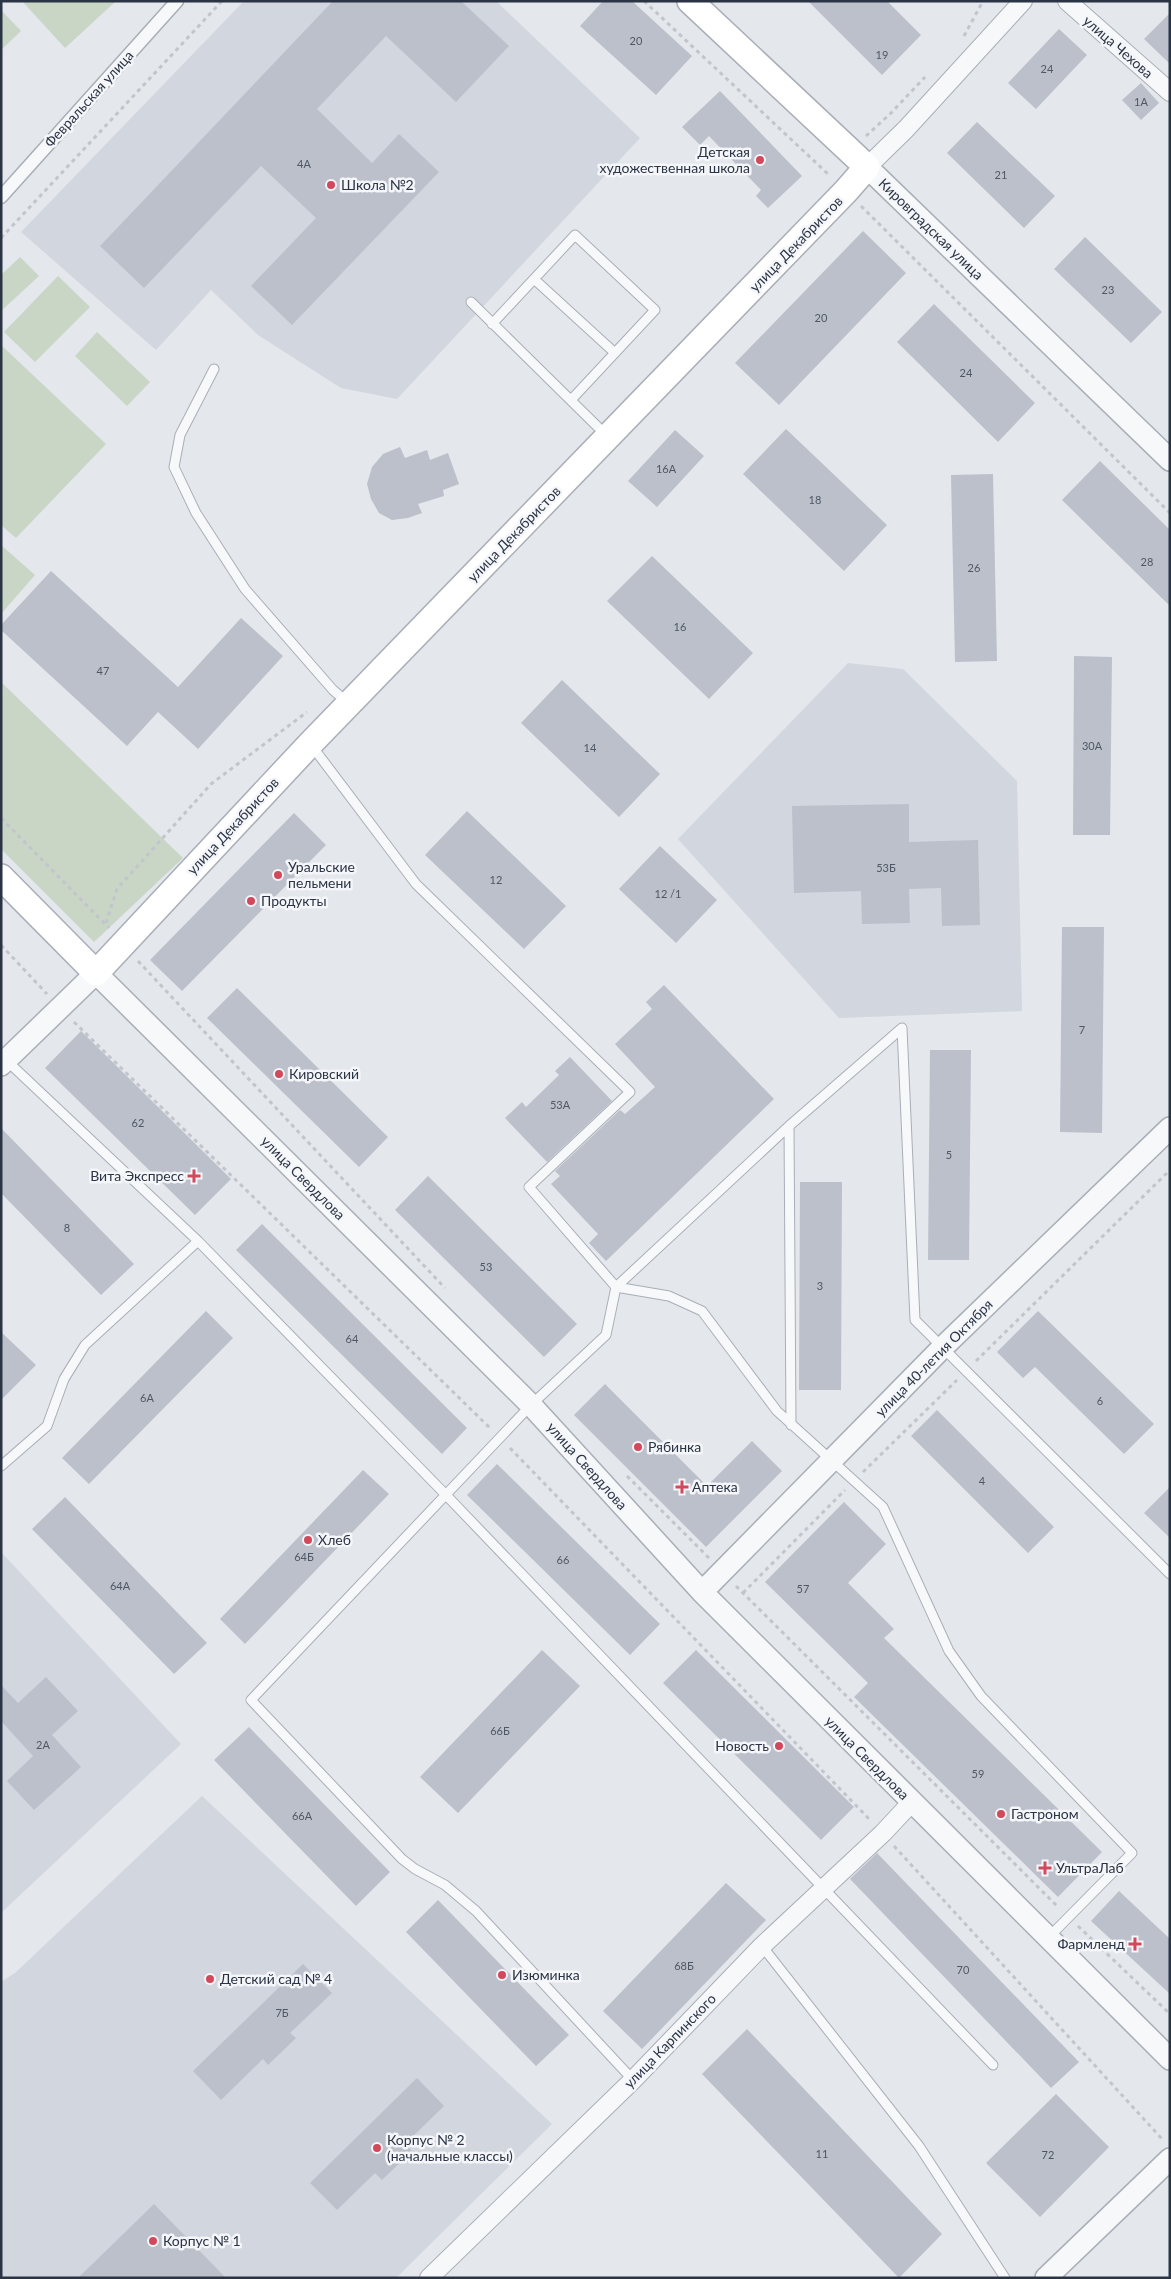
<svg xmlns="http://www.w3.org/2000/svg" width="1171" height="2279" viewBox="0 0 1171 2279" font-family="Lato,sans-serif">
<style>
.built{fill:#d2d6de}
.green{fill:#c9d6c5}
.building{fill:#bbc0ca}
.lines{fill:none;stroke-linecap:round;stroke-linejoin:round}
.service-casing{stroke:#a9aeb7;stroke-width:11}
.pedestrian-casing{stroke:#a9aeb7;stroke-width:15}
.minor-casing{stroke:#a9aeb7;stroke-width:20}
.tertiary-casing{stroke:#a9aeb7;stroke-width:24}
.secondary-casing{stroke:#a9aeb7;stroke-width:28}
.path{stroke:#c2c5cb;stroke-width:3;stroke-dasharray:4 4;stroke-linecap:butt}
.service{stroke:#f7f8fa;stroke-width:9}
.pedestrian{stroke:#f7f8fa;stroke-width:12}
.minor{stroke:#f7f8fa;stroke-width:18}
.tertiary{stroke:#f7f8fa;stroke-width:21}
.secondary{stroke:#fff;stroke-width:25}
.poi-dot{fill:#d1495b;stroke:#f4f6f9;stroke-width:2}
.labels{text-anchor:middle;stroke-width:5;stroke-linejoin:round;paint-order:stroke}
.number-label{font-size:11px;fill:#4f5766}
.street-label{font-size:14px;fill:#2b3445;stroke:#f4f6f9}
.poi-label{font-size:14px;fill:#2b3445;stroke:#f4f6f9;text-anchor:start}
</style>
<rect width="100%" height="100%" fill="#e4e7ec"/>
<!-- built -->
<path class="built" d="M244,1H496L640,138L397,399L341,388L258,335L211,290L156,350L21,232Z
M848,663L903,669L1017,781L1022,1011L839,1018L678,839Z
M1,1552L181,1744L1,1913Z
M202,1796L552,2124L396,2278H1V1982L15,1973Z"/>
<!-- green -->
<path class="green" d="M22,1H116L65,48Z
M1,10L21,31L1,50Z
M20,257L39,276L1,311V275Z
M58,276L90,307L35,362L4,332Z
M97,332L150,382L127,406L75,356Z
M1,345L106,444L16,538L1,525Z
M1,545L35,575L1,614Z
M1,682L183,858L94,942L1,849Z"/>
<!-- building -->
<path class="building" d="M333,1H461L509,46L456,102L386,36L317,109L372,163L399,134L439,172L292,325L251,286L316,218L261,166L144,288L100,246Z
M603,1H632L692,56L656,95L580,26Z
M808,1H887L921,35L882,75Z
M1170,13V64L1144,39Z
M1059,29L1087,55L1036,109L1008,83Z
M1141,83L1159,103L1141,120L1122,100Z
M720,91L802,176L768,208L756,196L761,190L709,136L700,145L682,127Z
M977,122L1055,196L1024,228L947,153Z
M863,231L906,273L779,405L735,363Z
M1085,237L1162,312L1131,343L1054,269Z
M934,304L1035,403L998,442L897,342Z
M786,429L887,525L844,571L743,474Z
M675,430L704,456L657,507L628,481Z
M400,447L405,458L427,450L430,460L448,453L459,484L443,490L444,496L418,504L422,513L408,518L392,520L379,513L371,499L367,484L372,467L383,454Z
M1100,461L1170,530V606L1062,500Z
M993,474L997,661L955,662L951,475Z
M652,556L753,653L709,699L607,601Z
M51,571L178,687L241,618L283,656L198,749L158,712L127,746L1,630V625Z
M1074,656L1112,657L1110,835H1073Z
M562,680L660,774L619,817L521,723Z
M909,804V842L978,840L980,925L942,926L941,888L909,889L910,923L862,924L861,891L794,893L792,806Z
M467,811L566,906L524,949L425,855Z
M294,813L326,845L182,991L150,960Z
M660,846L717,900L676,943L619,889Z
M1062,927H1104L1102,1133L1060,1132Z
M664,985L774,1099L606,1261L589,1243L598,1234L551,1184L560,1176L555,1171L620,1110L625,1114L655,1087L615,1044L652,1009L646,1002Z
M237,988L388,1137L359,1167L207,1018Z
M81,1031L231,1179L195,1215L45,1068Z
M930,1050H971L969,1260H928Z
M570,1057L612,1101L547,1162L505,1118L522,1102L526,1107L559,1075L555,1071Z
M1,1128L134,1264L101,1295L1,1193Z
M428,1176L577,1324L544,1357L395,1210Z
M800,1182H842L841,1390H799Z
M262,1224L467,1428L442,1454L236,1250Z
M206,1311L233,1338L89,1484L62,1458Z
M1038,1311L1154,1424L1124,1454L1035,1367L1023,1378L997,1352Z
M1,1332L36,1365L1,1400Z
M605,1384L707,1486L752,1441L782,1471L706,1547L574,1415Z
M937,1410L1054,1527L1028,1553L911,1436Z
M497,1464L660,1624L630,1655L467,1495Z
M363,1470L389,1494L245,1644L220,1619Z
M1170,1487V1538L1144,1513Z
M65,1497L207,1643L174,1674L32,1529Z
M844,1502L886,1544L848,1583L894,1629L884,1638L1102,1852L1058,1897L854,1697L868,1683L765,1582Z
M542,1650L580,1686L458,1813L420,1777Z
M696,1650L854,1807L821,1840L663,1683Z
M46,1677L78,1711L52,1735L81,1767L34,1810L7,1781L33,1756L1,1721V1685L18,1703Z
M249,1727L390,1872L356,1906L214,1760Z
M877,1853L1079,2062L1051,2088L850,1879Z
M726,1883L766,1920L642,2049L603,2011Z
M1119,1891L1170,1939V1994L1091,1921Z
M438,1900L569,2035L536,2066L406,1932Z
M303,1964L332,1993L290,2033L296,2038L268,2065L263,2059L221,2100L193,2071Z
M747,2029L942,2234L899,2278L702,2074Z
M417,2078L444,2106L405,2144L412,2151L382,2180L375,2173L337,2210L310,2183Z
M1056,2094L1109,2147L1040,2217L986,2163Z
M154,2204L226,2278H78Z"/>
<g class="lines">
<defs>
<path id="service" d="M534,279L615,353
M471,302L606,435
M492,324L575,235L655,310L571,400
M214,369L180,435L174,467L196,513L245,589L333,690L347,702
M312,746L416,884L630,1092L529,1187L616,1287L606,1335L531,1405L251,1700L402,1859L415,1869L445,1885L476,1911L633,2080
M902,1028L915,1320L1170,1574
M6,1060L198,1241L446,1495L993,2065
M789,1126L791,1425
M616,1287L669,1296L702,1311L777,1411L883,1507L949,1651L981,1696L1132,1853L1048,1938
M616,1287L789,1126L902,1028
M1,1466L47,1426L64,1379L85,1345L198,1241
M762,1946L919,2146L1005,2278"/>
<path id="pedestrian" d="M1,197L177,1"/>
<path id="minor" d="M1067,1L1170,92
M867,167L906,129L1023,1
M429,2278L633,2080L762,1946L883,1833L911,1803"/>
<path id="tertiary" d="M867,167L1170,460
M1,1065L96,973L531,1405L702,1592L1170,2059
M702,1592L942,1348L1170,1128
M1046,2278L1170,2159"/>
<path id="secondary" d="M1,877L96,973L310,744L846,191L867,167L690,1"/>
</defs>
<!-- service casing -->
<use href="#service" class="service-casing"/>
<!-- pedestrian casing -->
<use href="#pedestrian" class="pedestrian-casing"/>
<!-- minor casing -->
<use href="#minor" class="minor-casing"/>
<!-- tertiary casing -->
<use href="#tertiary" class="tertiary-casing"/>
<!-- secondary casing -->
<use href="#secondary" class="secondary-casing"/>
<!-- path -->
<path class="path" d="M644,1L829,175
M964,36L983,1
M866,136L891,113L925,77
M861,206L1170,513
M1,238L222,1
M1,818L109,928
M106,923L117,889L211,784L307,712
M1,945L47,994
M138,961L445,1288
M74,1022L490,1428
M976,1361L1170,1170
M510,1448L871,1821
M863,1472L957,1380
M627,1476L709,1558
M736,1586L1059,1908
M743,1593L845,1490
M894,1846L1163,2140
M1078,1926L1170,2014"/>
<!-- service -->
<use href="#service" class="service"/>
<!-- pedestrian -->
<use href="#pedestrian" class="pedestrian"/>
<!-- minor -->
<use href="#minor" class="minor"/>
<!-- tertiary -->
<use href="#tertiary" class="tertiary"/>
<!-- secondary -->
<use href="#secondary" class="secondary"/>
</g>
<!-- markers -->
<g class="poi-dot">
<circle cx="760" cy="160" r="5"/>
<circle cx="331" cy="185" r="5"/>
<circle cx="278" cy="875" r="5"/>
<circle cx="251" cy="901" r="5"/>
<circle cx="279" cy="1074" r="5"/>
<path d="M191.5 1168.5h5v5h5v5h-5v5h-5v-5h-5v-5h5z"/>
<circle cx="638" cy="1447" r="5"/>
<path d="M679.5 1479.5h5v5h5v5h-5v5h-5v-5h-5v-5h5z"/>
<circle cx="308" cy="1540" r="5"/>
<circle cx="779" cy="1746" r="5"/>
<circle cx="1001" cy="1814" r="5"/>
<path d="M1042.5 1860.5h5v5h5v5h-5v5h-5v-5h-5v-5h5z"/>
<path d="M1132.5 1936.5h5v5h5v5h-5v5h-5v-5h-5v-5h5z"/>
<circle cx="502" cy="1975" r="5"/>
<circle cx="210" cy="1979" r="5"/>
<circle cx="377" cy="2148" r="5"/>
<circle cx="153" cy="2241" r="5"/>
</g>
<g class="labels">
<!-- number labels -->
<g class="number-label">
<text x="636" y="45">20</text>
<text x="882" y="59">19</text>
<text x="1047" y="73">24</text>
<text x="1141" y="106">1А</text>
<text x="304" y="168">4А</text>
<text x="1001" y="179">21</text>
<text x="1108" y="294">23</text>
<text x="821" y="322">20</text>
<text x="966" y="377">24</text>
<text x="666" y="473">16А</text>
<text x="815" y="504">18</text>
<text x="1147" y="566">28</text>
<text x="974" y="572">26</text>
<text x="680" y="631">16</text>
<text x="103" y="675">47</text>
<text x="1092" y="750">30А</text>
<text x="590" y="752">14</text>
<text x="886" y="872">53Б</text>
<text x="496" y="884">12</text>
<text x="668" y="898">12 /1</text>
<text x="1082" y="1034">7</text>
<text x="560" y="1109">53А</text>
<text x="138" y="1127">62</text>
<text x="949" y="1159">5</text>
<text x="67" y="1232">8</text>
<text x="486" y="1271">53</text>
<text x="820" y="1290">3</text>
<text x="352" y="1343">64</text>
<text x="147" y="1402">6А</text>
<text x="1100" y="1405">6</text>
<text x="982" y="1485">4</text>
<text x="304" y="1561">64Б</text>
<text x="563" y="1564">66</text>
<text x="120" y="1590">64А</text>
<text x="803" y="1593">57</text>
<text x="500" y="1735">66Б</text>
<text x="43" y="1749">2А</text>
<text x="978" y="1778">59</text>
<text x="302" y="1820">66А</text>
<text x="684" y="1970">68Б</text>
<text x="963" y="1974">70</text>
<text x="282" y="2017">7Б</text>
<text x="822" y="2158">11</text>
<text x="1048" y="2159">72</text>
</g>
<!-- street labels -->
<g class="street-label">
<text transform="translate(1118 47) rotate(41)" y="5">улица Чехова</text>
<text transform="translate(89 99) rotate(-48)" y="5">Февральская улица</text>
<text transform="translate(931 229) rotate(44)" y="5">Кировградская улица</text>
<text transform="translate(796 244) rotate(-46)" y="5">улица Декабристов</text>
<text transform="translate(514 534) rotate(-46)" y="5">улица Декабристов</text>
<text transform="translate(233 826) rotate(-47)" y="5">улица Декабристов</text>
<text transform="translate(303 1178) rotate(45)" y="5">улица Свердлова</text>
<text transform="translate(934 1358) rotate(-45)" y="5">улица 40-летия Октября</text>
<text transform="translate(587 1466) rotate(48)" y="5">улица Свердлова</text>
<text transform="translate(867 1758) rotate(45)" y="5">улица Свердлова</text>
<text transform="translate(670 2041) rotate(-46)" y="5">улица Карпинского</text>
</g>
<!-- poi labels -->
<g class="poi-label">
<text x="750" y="157" text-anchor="end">Детская<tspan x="750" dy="16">художественная школа</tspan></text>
<text x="341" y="190">Школа №2</text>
<text x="288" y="872">Уральские<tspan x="288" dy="16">пельмени</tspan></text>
<text x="261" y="906">Продукты</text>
<text x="289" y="1079">Кировский</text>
<text x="184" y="1181" text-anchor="end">Вита Экспресс</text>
<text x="648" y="1452">Рябинка</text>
<text x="692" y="1492">Аптека</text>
<text x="318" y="1545">Хлеб</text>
<text x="769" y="1751" text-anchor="end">Новость</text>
<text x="1011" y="1819">Гастроном</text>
<text x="1056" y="1873">УльтраЛаб</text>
<text x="1125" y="1949" text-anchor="end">Фармленд</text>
<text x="512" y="1980">Изюминка</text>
<text x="220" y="1984">Детский сад № 4</text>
<text x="387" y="2145">Корпус № 2<tspan x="387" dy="16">(начальные классы)</tspan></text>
<text x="163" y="2246">Корпус № 1</text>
</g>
</g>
<!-- border -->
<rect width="1171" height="2279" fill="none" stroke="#2b3445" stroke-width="5"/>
</svg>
